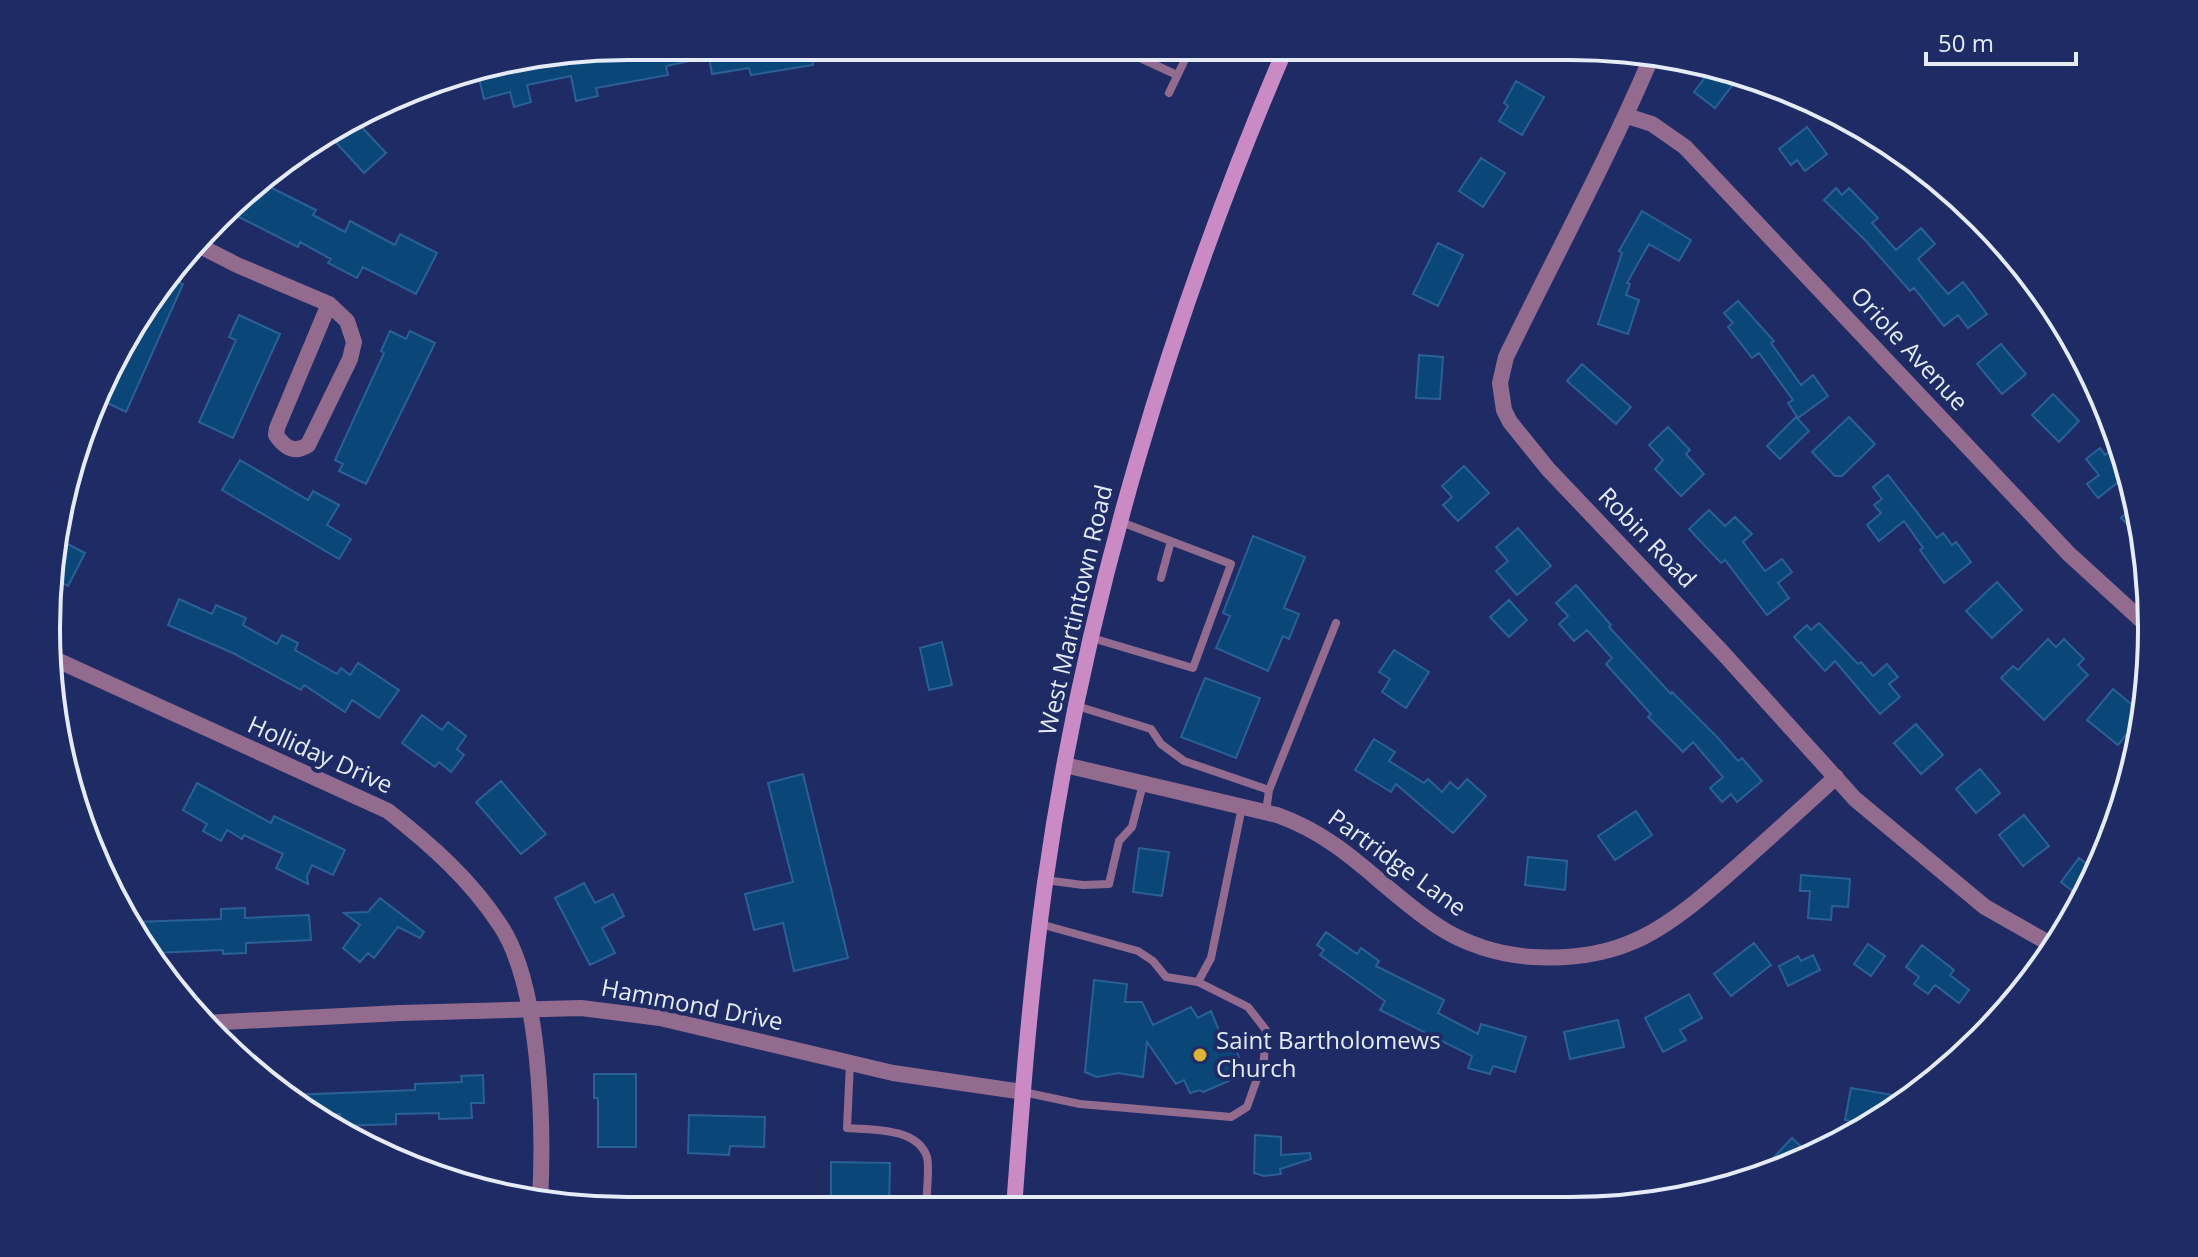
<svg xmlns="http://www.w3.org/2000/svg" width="2198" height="1257" viewBox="0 0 2198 1257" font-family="'Open Sans',sans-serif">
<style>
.building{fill:#0b4679;stroke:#2a6095;stroke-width:2}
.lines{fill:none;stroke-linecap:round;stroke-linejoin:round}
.service{stroke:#936b8f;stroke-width:8}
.minor{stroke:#936b8f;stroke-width:16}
.tertiary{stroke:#936b8f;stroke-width:16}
.secondary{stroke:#ca8ac4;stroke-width:16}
.poi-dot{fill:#dbb233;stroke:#1e2b65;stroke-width:3}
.labels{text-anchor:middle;stroke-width:8;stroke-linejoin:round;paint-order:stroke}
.street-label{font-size:24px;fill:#e6ebfa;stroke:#1e2b65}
.poi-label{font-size:24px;fill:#e6ebfa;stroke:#1e2b65;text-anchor:start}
.rim{fill:none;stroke:#e6ebfa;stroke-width:4}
</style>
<rect width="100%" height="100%" fill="#1e2b65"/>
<!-- building -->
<path class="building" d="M628,46H810L813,65L751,75L749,68L712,74L709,57L666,66L668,75L596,88L598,96L576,101L571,76L527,85L531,102L514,107L510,92L484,99L478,74L489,71L488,69Z
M1712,68L1741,74L1715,108L1694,92Z
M1516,81L1544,97L1522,135L1499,121L1508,106L1504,103Z
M357,122L386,153L364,173L330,136Z
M1807,127L1827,154L1805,171L1797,160L1791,165L1779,149Z
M1481,158L1505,173L1483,207L1459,191Z
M260,182L316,210L313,215L345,232L350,221L395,245L400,234L437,253L416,294L363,267L357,278L328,263L331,259L300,242L298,247L235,215L242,200Z
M1836,188L1842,195L1849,188L1878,218L1872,223L1896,250L1921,228L1935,244L1918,259L1948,294L1963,282L1987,314L1968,328L1958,315L1944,326L1914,288L1910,291L1865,240L1824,200Z
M1642,211L1691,240L1679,261L1649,244L1627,283L1630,284L1626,295L1639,300L1628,334L1598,324L1622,253L1619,251Z
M1438,243L1463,255L1438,306L1413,294Z
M169,278L183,284L126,412L101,400L144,304Z
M1738,301L1774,341L1771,343L1801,385L1813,375L1828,396L1798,418L1788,403L1793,400L1759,353L1752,358L1728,327L1733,323L1724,313Z
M239,315L280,334L233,438L199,422L236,340L229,337Z
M390,331L406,339L410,331L435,343L366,484L339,471L343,464L335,460L384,353L381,351Z
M2001,344L2026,374L2002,394L1977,364Z
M1419,355L1443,357L1440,399L1416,398Z
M1582,364L1631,407L1616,424L1567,381Z
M2053,394L2079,421L2059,442L2032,415Z
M1796,417L1809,431L1780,459L1767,446Z
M1849,417L1875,444L1842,476H1835L1812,452Z
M1668,427L1690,450L1686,454L1704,474L1681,496L1655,469L1663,460L1649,445Z
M2119,444L2130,473L2098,498L2087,484L2099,475L2086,459L2100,448L2105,455Z
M240,460L308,500L313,491L339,505L327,525L351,539L339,559L222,490Z
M1464,466L1489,493L1458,521L1443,505L1452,497L1442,486Z
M1888,475L1937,538L1943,533L1952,545L1956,542L1971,562L1944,583L1920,550L1923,548L1904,521L1879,541L1867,525L1881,513L1874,505L1882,499L1873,487Z
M2136,503L2139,517L2142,540L2121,518Z
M1709,510L1725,526L1735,517L1752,534L1743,542L1765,571L1782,559L1792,572L1778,583L1789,598L1767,615L1725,560L1721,563L1689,529Z
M1518,528L1551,566L1517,595L1496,571L1508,561L1496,547Z
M1253,536L1305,557L1284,608L1299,614L1289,639L1283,636L1268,671L1216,648L1230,616L1223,613Z
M60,540L85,553L68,586L56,579Z
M1997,582L2022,610L1992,638L1966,611Z
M1576,585L1611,625L1609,627L1671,694L1672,692L1718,738L1738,761L1742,758L1762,781L1737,802L1731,794L1722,802L1710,788L1723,777L1693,742L1683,752L1648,717L1651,714L1606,664L1612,658L1587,630L1574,641L1559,624L1568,616L1556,603Z
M179,599L212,614L216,605L246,618L243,625L277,644L282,635L298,643L295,650L337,674L341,668L350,675L358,663L399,690L379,718L352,700L345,712L304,685L301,690L233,653L168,625Z
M1509,600L1527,620L1509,637L1490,617Z
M1819,623L1858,664L1861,662L1873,676L1887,664L1898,677L1889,684L1900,697L1880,714L1835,661L1825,671L1794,637L1807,625L1811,630Z
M2048,639L2056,647L2064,639L2084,659L2078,665L2088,675L2044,720L2001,678L2013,666L2018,670Z
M942,642L952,685L929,690L920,648Z
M1394,650L1429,672L1406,708L1382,692L1390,679L1379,672Z
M1205,678L1260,698L1236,758L1181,737Z
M2113,689L2143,714L2118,745L2087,720Z
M422,715L442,730L448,722L466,736L457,749L464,755L451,772L439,762L435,767L402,743Z
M1916,724L1943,755L1921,774L1894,743Z
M1374,739L1395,752L1389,761L1424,783L1428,779L1442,792L1450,782L1458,789L1467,779L1486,796L1453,833L1396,784L1391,792L1355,770Z
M1980,769L2000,793L1976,813L1956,789Z
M803,774L848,958L794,971L783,923L754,930L745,894L793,882L768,783Z
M501,781L546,834L521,854L476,802Z
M197,783L271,823L274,816L345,850L333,875L312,865L307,876L308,884L276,868L283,854L244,835L242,839L227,830L221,841L203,831L207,824L183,810Z
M1636,811L1652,835L1615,860L1598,836Z
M2024,815L2049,846L2023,866L1999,835Z
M1139,848L1169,852L1162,896L1133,892Z
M1528,857L1567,861L1565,890L1525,885Z
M2079,858L2096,871L2083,899L2061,882Z
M1801,875L1850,879L1848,907L1832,906L1831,920L1808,918L1810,891H1800Z
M584,883L595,903L613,894L624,916L602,928L615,953L590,965L555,898Z
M380,898L424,932L420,938L398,927L374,958L368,953L360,962L343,948L360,925L344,913L368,912Z
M245,908V918L309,915L311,940L246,943V953L223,954V950L153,953L134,922L221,919V909Z
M1326,932L1357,954L1361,948L1379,961L1376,966L1444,1000L1438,1013L1478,1034L1481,1024L1526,1037L1515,1072L1493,1066L1490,1074L1468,1068L1472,1056L1380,1010L1385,1001L1320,955L1324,950L1317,945Z
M1754,943L1771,965L1731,996L1714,974Z
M1868,944L1885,956L1871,976L1854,964Z
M1922,945L1954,970L1950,975L1969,990L1959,1003L1935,985L1928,994L1914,984L1919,977L1906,967Z
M1813,955L1820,970L1788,986L1779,966L1798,956L1801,961Z
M1094,980L1127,984L1125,1002H1142L1153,1025L1191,1007L1198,1018L1211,1011L1222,1038L1230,1036L1239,1057L1234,1058L1239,1072L1228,1076L1229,1081L1203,1092L1200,1090L1190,1093L1184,1080L1176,1084L1147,1042L1143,1077L1118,1073L1097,1077L1085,1072Z
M1689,994L1702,1018L1680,1030L1686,1040L1663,1052L1645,1018Z
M1618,1020L1624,1047L1570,1059L1564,1032Z
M594,1074H636V1147H598V1098H594Z
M483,1075L484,1103H471L472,1118L439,1119V1113L396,1114V1124L341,1126L340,1114L315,1115L291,1095L415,1090V1084L462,1082L461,1076Z
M1851,1088L1899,1096L1897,1110L1870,1124L1845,1120Z
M689,1115L765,1117L764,1147L730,1146L729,1155L688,1153Z
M1255,1135L1281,1137V1155L1310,1153L1311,1159L1280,1169L1281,1174L1264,1176L1254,1173Z
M1792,1138L1809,1154L1751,1181Z
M831,1162L890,1163L889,1209H831Z"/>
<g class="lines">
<!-- service -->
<path class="service" d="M1116,47L1177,75
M1169,93L1191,47
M1161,578L1171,541
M1092,638L1193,668L1231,564L1121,522
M1077,706L1151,729L1161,744L1184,761L1269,790L1266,812
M1269,790L1336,623
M1045,880L1083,885L1109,884L1119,841L1132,827L1143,784
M1198,982L1211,958L1242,807
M850,1063L847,1128C871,1130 917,1127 927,1157C930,1169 926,1195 926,1209
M1023,1092L1080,1104L1231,1117L1247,1107L1264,1059L1266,1030L1248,1007L1198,982L1166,977L1153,961L1138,951L1040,924"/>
<!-- minor -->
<path class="minor" d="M1652,56C1608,159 1555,256 1506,357L1500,383L1504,410L1510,422L1548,469L1723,653L1855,799L1985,907L2054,946
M1627,116L1652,124L1685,147L2069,554L2150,628
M200,246L237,265L329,304L347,321L354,342L350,359L308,445C294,454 285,448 276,435L277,428L329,304
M48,656L388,811C430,844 471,880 500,925C541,986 544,1128 540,1201
M1065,765L1277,815C1345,839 1378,886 1436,925C1464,944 1499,955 1533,957C1625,962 1667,928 1732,871C1767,840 1802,808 1836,777"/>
<!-- tertiary -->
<path class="tertiary" d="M204,1023L400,1013L581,1008L660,1018L893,1073L1023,1092"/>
<!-- secondary -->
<path class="secondary" d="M1014,1208C1022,1100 1030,991 1045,883C1085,599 1173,310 1286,47"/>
</g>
<!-- markers -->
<circle class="poi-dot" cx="1200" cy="1055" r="8"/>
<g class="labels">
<!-- street labels -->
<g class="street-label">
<text transform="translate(1909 349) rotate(47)" y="8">Oriole Avenue</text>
<text transform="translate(1647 538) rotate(46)" y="8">Robin Road</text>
<text transform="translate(1076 610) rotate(-77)" y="8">West Martintown Road</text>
<text transform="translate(320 755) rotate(24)" y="8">Holliday Drive</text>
<text transform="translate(1397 863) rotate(36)" y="8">Partridge Lane</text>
<text transform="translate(692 1005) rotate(11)" y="8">Hammond Drive</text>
</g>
<!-- poi labels -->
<g class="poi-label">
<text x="1216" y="1049">Saint Bartholomews<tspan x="1216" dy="28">Church</tspan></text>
</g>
</g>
<!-- crop -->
<path d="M0 0H2198V1257H0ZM628 60H1570A568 568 0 0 1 2138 628V629A568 568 0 0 1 1570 1197H628A568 568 0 0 1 60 629V628A568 568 0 0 1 628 60Z" fill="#1e2b65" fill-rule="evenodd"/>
<path class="rim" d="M628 60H1570A568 568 0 0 1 2138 628V629A568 568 0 0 1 1570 1197H628A568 568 0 0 1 60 629V628A568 568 0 0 1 628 60Z"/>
<!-- scale -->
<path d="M1926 52v12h150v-12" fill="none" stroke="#e6ebfa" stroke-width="4"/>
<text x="1938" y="52" font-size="24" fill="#e6ebfa" stroke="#1e2b65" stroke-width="6" paint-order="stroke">50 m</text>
</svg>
